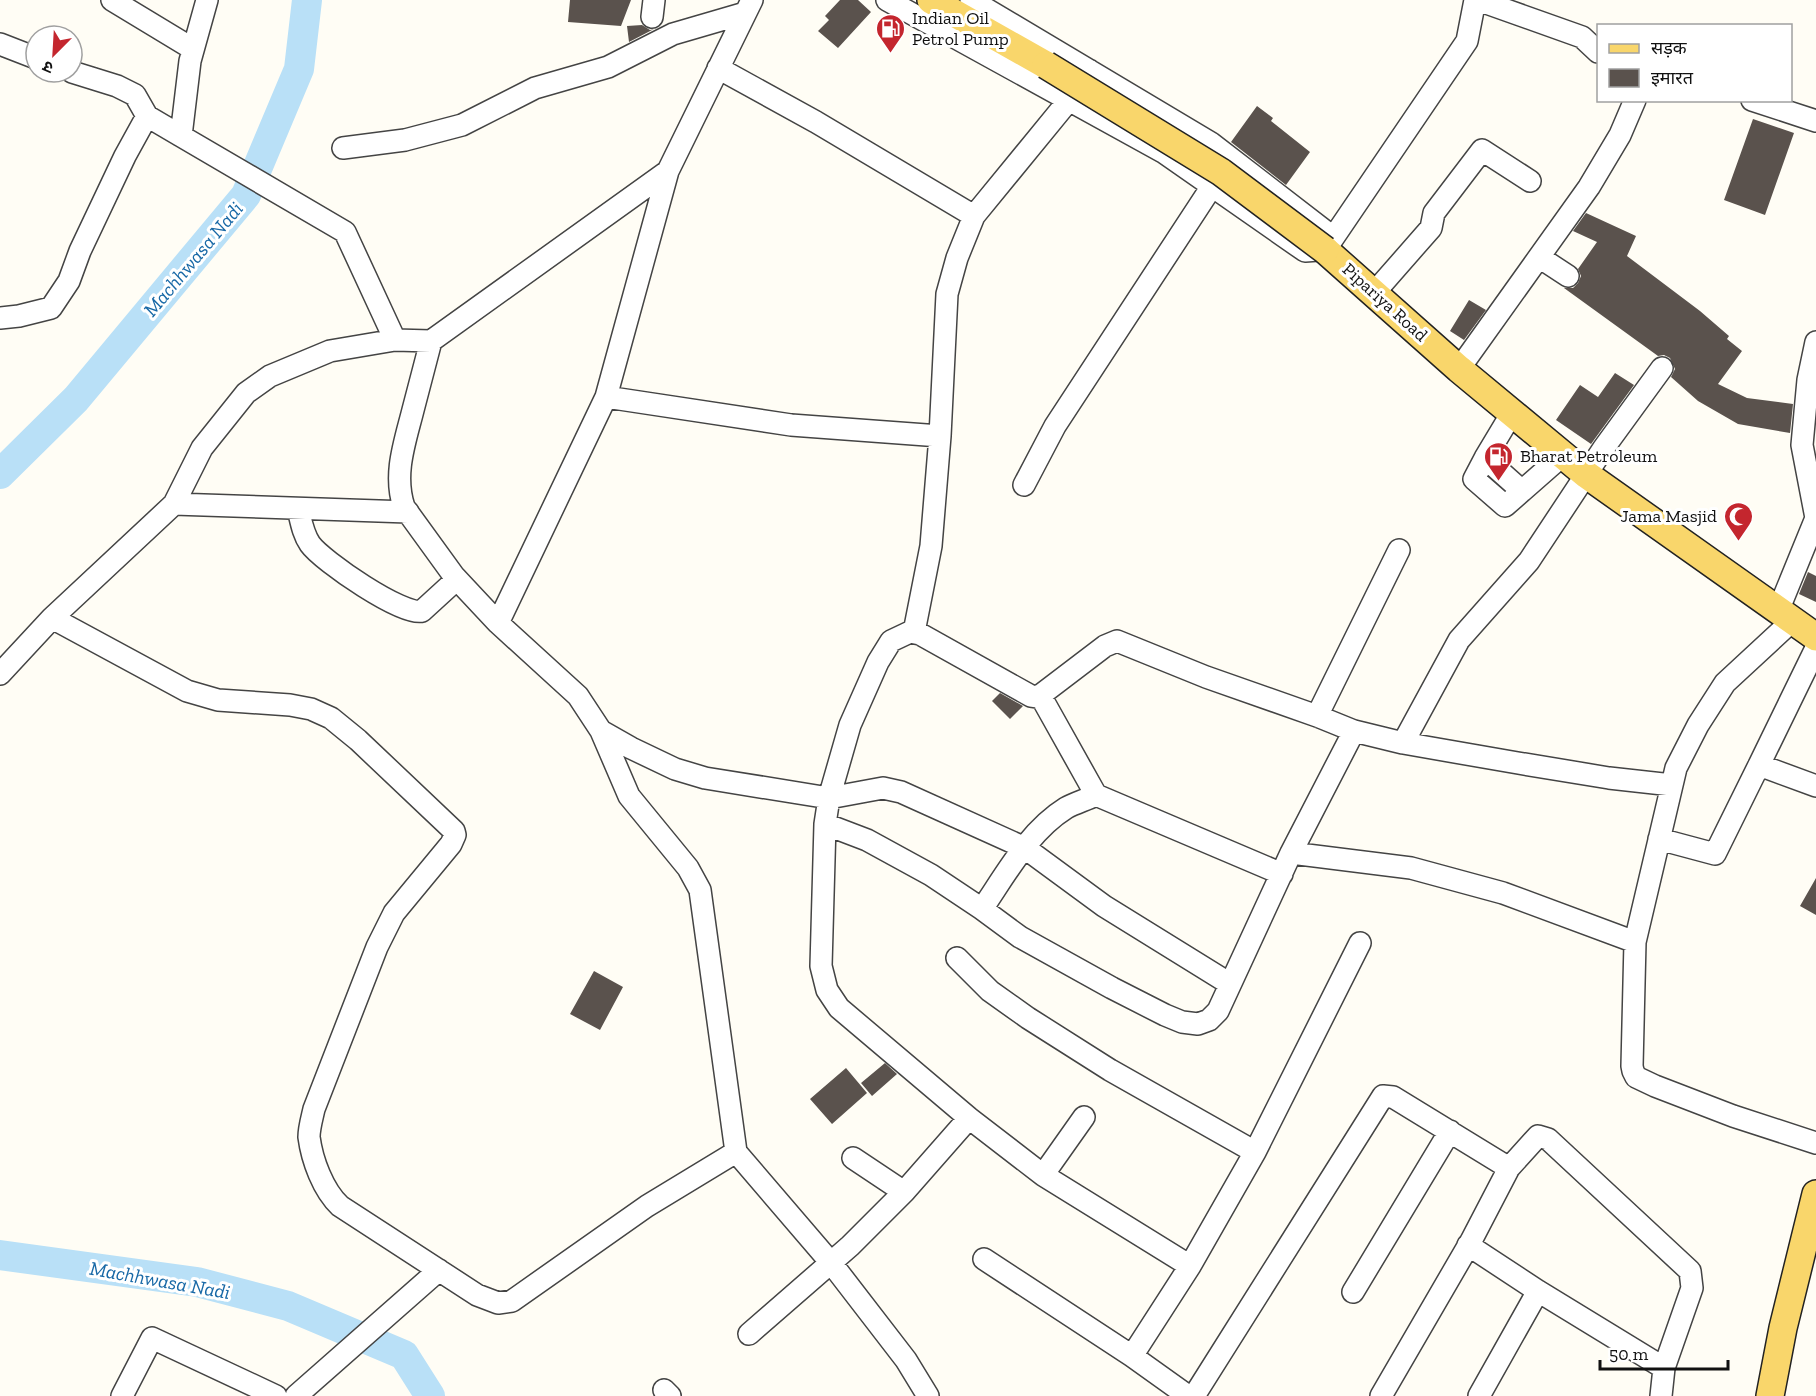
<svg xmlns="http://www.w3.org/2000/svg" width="1816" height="1396" viewBox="0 0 1816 1396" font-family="'Zilla Slab','Noto Sans Devanagari',serif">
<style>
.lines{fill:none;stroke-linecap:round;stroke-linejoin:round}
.river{stroke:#b9e0f7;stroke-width:30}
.building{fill:#5a524d}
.minor-casing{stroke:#444;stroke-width:24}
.major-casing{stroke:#222;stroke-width:30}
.minor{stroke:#fff;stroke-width:21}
.major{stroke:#f9d66b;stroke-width:27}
.major-bridge-casing{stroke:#222;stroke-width:30;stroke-linecap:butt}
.major-bridge{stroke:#f9d66b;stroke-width:27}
.labels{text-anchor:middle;stroke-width:6;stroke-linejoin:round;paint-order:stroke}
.poi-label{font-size:18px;fill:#111;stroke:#fff;text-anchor:start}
.street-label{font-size:18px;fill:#111;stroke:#fff}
.water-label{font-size:20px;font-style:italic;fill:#1768a6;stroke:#fff}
</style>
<rect width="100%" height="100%" fill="#fffdf5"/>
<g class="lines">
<!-- river -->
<path class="river" d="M0,474L76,399L246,195L299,69L307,0
M0,1255L197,1282L288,1306L404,1355L430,1396"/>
</g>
<!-- building -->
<path class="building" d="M570,0H631L621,26L568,22Z
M840,0H858L871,12L838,48L818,31L829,20L825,16Z
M642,25L650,30L654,29L629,42L627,26Z
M1257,106L1273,118L1271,121L1310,152L1286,185L1231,142Z
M1753,119L1794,133L1765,215L1724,200Z
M1586,213L1636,236L1627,256L1700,311L1729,336L1727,339L1742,351L1718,384L1747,398L1793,404L1790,433L1738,424L1698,401L1671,377L1675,369L1670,358L1664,355L1658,356L1564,288H1573L1578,283L1581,276L1578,269L1597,242L1573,231Z
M1469,300L1486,310L1464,340L1450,331Z
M1615,373L1634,385L1591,444L1556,420L1580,385L1598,397Z
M1808,572L1816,576V602L1799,594Z
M1000,693L1023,706L1010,719L992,701Z
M1816,878V915L1800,906Z
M594,971L623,987L600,1030L570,1014Z
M885,1063L897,1074L872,1096L861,1083Z
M846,1068L867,1093L832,1124L810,1099Z"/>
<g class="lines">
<defs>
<path id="minor" d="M112,0L193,49
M207,0L190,61L181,136L345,232L395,340
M887,0L1163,152L1305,251L1319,250
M971,0L1211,143L1325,231V250
M1478,0L1582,37L1598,52
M652,17L654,0
M0,44L36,58
M718,68L816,122L974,216
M72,72L117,86L135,95L147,116
M1752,100L1816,121
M343,148L405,140L462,125L535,88L608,67L673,34L745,13
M1325,250L1467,41L1475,0
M1539,257L1568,276
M1374,293L1431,228L1434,213L1482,150L1530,181
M0,318L19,316L51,308L69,281L80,251L125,156L147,116L181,136
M431,341C425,364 419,387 413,410C405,442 393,474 404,507L454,576L498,623L578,696L601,731L629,796L688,868L700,890L736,1152L832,1264L906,1360L928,1396
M1459,369L1589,187L1620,135L1635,100
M606,397L791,425L940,436
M1512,413L1485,458L1522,491L1563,455
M1485,458L1474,479L1505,506L1522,491
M1024,485L1055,426L1220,174
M174,504L408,512
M298,509C301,521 303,534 310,544C322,561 404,617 422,611L457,579
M1778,611L1816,518L1802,445L1808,380L1816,342
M52,618L187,691L218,700L290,705L311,709L331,718L358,740L454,831L455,835L451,844L394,913L377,947L314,1109C312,1118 309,1128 309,1137C312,1160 323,1190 340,1206L477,1295L498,1303L512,1301L647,1206L736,1152
M1792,621L1725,683L1698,725L1676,768L1635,942L1632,1066L1633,1071L1636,1077L1655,1086L1733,1116L1816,1143
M498,623L606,397L668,171
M914,632L931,546L940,436L947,294L957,258L974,216L1069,100L1089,70
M0,674L52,618L174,504L202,448L246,393L270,376L330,351L395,340L431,341L668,171L752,0
M1040,695L1096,795
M1317,716L1399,550
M601,731L631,748L675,769L705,778L829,798L883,788L901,792L1025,848L1104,906L1230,984
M1403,743L1459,640L1529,561L1603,449L1662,368
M1759,765L1816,648
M825,824L867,840L931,875L982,909L1020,937L1112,988L1165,1015L1182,1022L1198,1024L1209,1020L1218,1011L1291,853L1354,731
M1659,839L1715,854L1759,765L1816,786
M1291,853L1411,868L1503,893L1635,942
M982,909C1006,874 1029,831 1066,808C1075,803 1086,800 1096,795L1282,874
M957,958L990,991L1028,1018L1110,1070L1255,1152
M853,1158L904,1192
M1043,1175L1084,1117
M1468,1245L1538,1291L1664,1368
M984,1259L1132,1356L1188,1396
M1190,1266L1043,1175L969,1118L839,1008L827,990L821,966L825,824L829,798L850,725L878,662L891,641L910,632L920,634L1031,696L1038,697L1105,646L1117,641L1206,677L1317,716L1354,731L1403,743L1518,763L1609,778L1672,785
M1353,1292L1450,1131
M749,1334L850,1246L904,1192L969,1118
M1132,1356L1190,1266L1255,1152L1360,943
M664,1390L670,1396
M122,1396L152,1338L276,1396
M296,1396L439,1270
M1194,1396L1383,1096L1393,1097L1509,1168
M1381,1396L1471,1241L1509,1168L1538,1136L1548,1139L1690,1271L1692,1288L1664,1368L1661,1396
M1479,1396L1538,1291"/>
<path id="major" d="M931,0L1046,65
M1325,250L1459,369L1587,475L1816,637
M1770,1396L1783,1328L1816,1194"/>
</defs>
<!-- minor casing -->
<use href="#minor" class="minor-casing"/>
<!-- major casing -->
<use href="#major" class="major-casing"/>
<!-- minor -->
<use href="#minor" class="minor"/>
<!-- major -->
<use href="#major" class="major"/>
<defs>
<path id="major-bridge" d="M1046,65L1221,172L1325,250"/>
</defs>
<!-- major-bridge casing -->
<use href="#major-bridge" class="major-bridge-casing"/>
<!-- major-bridge -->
<use href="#major-bridge" class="major-bridge"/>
</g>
<!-- icons -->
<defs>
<symbol id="fuel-pin" viewBox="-11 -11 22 30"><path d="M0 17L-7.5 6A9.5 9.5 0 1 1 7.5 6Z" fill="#c4262e" stroke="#fff"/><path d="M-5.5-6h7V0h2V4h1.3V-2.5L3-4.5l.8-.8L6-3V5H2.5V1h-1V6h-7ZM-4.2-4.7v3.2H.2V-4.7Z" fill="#fff"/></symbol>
<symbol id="mosque-pin" viewBox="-11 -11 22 30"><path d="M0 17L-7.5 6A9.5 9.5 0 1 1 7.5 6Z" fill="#c4262e" stroke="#fff"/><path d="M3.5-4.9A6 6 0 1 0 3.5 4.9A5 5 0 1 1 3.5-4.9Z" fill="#fff"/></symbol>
</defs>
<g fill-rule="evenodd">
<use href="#fuel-pin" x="874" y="12" width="33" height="45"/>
<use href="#fuel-pin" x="1482" y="440" width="33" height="45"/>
<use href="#mosque-pin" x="1722" y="500" width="33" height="45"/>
</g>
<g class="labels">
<!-- poi labels -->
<g class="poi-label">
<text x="912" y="24">Indian Oil<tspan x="912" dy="21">Petrol Pump</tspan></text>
<text x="1520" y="462">Bharat Petroleum</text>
<text x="1717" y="522" text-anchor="end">Jama Masjid</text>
</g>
<!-- street labels -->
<g class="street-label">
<text transform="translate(1385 302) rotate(42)" y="6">Pipariya Road</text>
</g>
<!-- water labels -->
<g class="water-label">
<text transform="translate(193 259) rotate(-50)" y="7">Machhwasa Nadi</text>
<text transform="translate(160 1280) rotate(10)" y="7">Machhwasa Nadi</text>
</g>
</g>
<!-- legend -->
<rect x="1597" y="24" width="195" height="78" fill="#ffffff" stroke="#a0a0a0" stroke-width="1.5"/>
<rect x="1609" y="44" width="30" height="9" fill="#f9d66b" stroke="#a0a0a0" stroke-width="1.5"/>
<text x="1651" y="54" font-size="18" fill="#111111">सड़क</text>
<rect x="1609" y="69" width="30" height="18" fill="#5a524d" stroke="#a0a0a0" stroke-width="1.5"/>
<text x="1651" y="84" font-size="18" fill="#111111">इमारत</text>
<!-- north arrow -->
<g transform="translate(54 54) rotate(204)"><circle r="28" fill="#ffffff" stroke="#a0a0a0" stroke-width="1.5"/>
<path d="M0-4.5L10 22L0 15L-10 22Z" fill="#c4262e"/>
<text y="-9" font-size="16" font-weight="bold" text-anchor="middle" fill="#111111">उ</text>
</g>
<!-- scale -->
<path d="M1600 1360v9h128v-9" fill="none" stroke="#111111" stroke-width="3"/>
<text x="1609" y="1360" font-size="18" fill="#111111" stroke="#ffffff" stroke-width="4.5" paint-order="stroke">50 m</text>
</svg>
